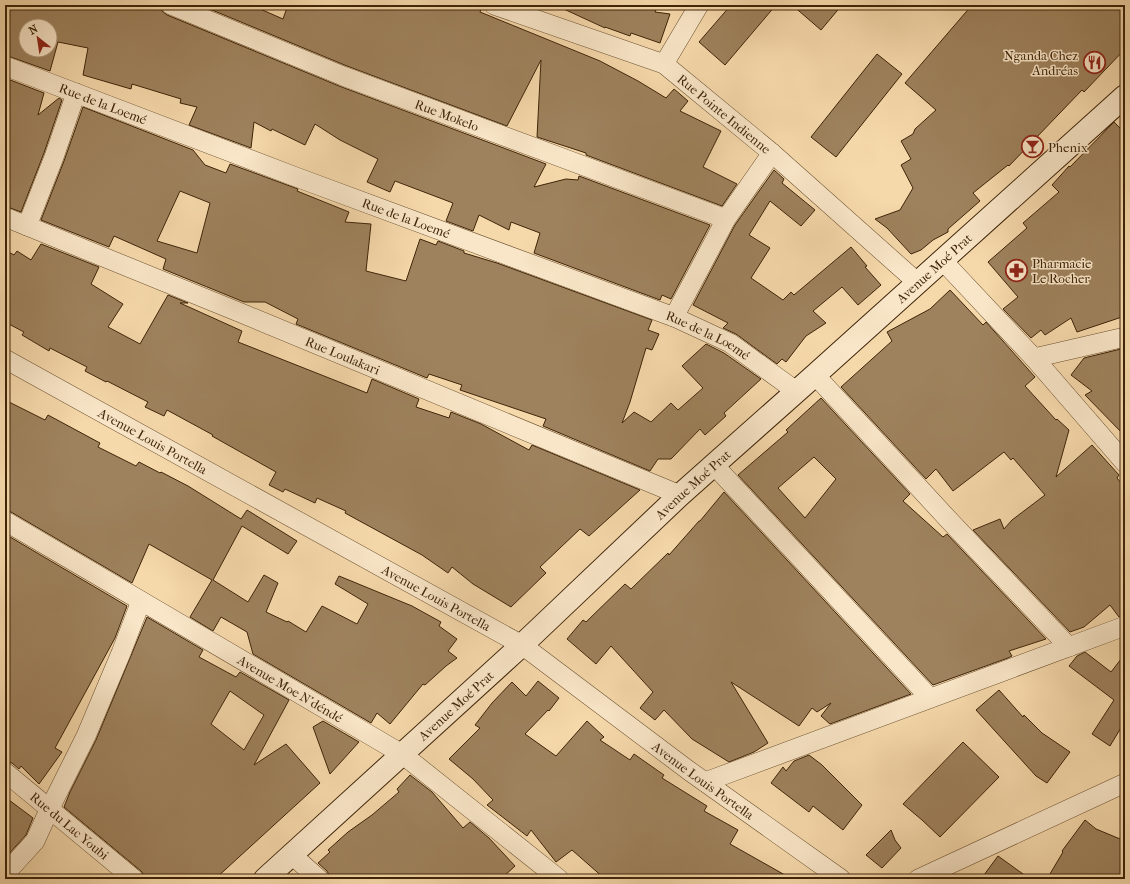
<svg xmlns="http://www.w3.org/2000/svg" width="1130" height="884" viewBox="0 0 1130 884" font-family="'IM FELL French Canon',serif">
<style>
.building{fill:#9e825d;stroke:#3e2408;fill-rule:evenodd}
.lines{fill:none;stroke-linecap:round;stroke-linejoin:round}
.street-casing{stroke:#6c5131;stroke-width:20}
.secondary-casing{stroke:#3e2408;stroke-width:24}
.street{stroke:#f9e6c8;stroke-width:19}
.secondary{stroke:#f9e6c8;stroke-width:22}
.labels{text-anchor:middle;stroke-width:3;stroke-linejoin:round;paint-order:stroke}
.poi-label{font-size:13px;fill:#3e2408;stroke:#f9e6c8;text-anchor:start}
.street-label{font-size:13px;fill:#3e2408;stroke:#f9e6c8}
</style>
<rect width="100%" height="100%" fill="#f6d9ab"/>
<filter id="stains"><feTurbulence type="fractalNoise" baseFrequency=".005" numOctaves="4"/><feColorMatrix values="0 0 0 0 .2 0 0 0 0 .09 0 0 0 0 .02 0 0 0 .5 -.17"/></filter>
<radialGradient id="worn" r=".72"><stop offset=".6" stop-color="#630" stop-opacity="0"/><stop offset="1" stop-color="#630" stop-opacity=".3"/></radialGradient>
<!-- building -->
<path class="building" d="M5,5H160L162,11L167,15L339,86L546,164L534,187L566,179L578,180L579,176L710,225L671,299L662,295L660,300L534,253L540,233L511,222L509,230L479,215L473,231L446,221L453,203L395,181L390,192L367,182L378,159L340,140L315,124L305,145L272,129L271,131L254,122L251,148L189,125L197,107L180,103L181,99L132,84L131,89L83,75L88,48L58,42L50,71L5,55ZM26,26H50V50H26Z
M200,5H251L283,19L288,5H470L481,9L480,12L600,61L638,81L666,98L674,89L688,101L680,111L721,131L703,167L737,184L722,206L586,155V153L537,137L541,60L507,126L347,66Z
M555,5H658L655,12L670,14L660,43L631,33L630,36L605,27V28Z
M731,5H776L725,65L699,42Z
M792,5H842L821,30Z
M972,5H1125V49L1084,92L1082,90L1009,166L1008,165L973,193L980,201L948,229V232L933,240L921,250L911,254L887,228L875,219L900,210L913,188L901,165L911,159L901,141L913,134L915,129L936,110L905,83Z
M877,54L902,74L836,157L811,137Z
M5,78L44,93L38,115L59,98L62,100L44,153L21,212L5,206Z
M83,107L193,150L205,165L226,173L230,164L298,189L297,191L349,212L345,222L371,224L366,271L406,281L420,239L436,245L438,241L464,251V253L497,263L652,320L648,330L659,334L652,350L646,348L630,402L622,423L634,412L651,422L671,403L678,410L703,388L682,366L706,344L724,353L761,379L724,413L726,416L705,435L700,429L671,459H658L650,471L543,426L546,419L460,390L462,385L429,374L427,378L296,324L298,319L265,302H244L163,269L166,259L114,236L109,247L41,220L64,161ZM180,191L210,203L197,253L157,241Z
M1114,122L1125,133V316L1077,332L1071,318L1045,335L1041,330L1031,338L1003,309L1018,297L988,262L1027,228L1023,223L1059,192L1052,185L1069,166L1070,167Z
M774,170L784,179L782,183L815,210L801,226L770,201L749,235L770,248L751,278L783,300L791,292L794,295L851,247L867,266L865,267L881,285L858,305L842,287L813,311L826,323L806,336L786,362L782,359L777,364L736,334L723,328L728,323L693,305L735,225Z
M41,244L99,267L91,284L123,304L108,327L140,344L168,295L188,303H180L242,331L238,342L367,393L372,379L419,399L416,407L449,418L451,412L481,424L529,450L532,445L640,490L589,536L580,529L540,567L546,573L511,607L473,584L452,567L448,573L422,555L345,513L346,511L317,498L315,503L285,489L283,492L269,485L276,472L212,436L213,435L167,410L164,416L145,407L148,402L107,381L106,382L85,371L87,367L50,348L49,351L22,335L24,332L5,322V250L14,255L17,251L31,260Z
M950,290L983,325L986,322L1035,377L1025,386L1056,420L1057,419L1069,430L1056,477L1092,445L1119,475L1117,478L1125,488V615L1119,617L1110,605L1084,627L1070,632L973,530L1000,519L1004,529L1012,520L1045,495L1013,458L1011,460L1004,452L953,491L936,469L926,479L841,387L892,341L887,332L930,309Z
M1125,348V436L1085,395L1092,391L1071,375L1084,358Z
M821,398L910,494L903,501L943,537L947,534L1046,639L1009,651L1012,656L1008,658L933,685L738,475L788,432L786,430ZM814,457L836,479L805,518L778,488Z
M5,400L45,420L48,415L100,443L98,447L136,466L139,462L160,473L161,472L188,486L241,519L247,510L297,541L288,554L242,526L213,580L248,602L264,575L278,583L266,612L287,622L288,621L306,632L322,606L357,624L368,604L335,584L339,576L412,606L441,622L439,626L457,639L448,651L457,658L446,666L425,685L423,684L390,724L377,713L371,723L253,654L247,632L221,617L213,631L190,617L212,580L149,544L132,583L11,512L5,510Z
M724,492L911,694L830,724L821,716L831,703L817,712L812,708L799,726L731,682L768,743L754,752L729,762L692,739L664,710L655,720L640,708L653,692L611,646L596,664L567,639L583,620L586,622L625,584L631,589L668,553L669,555L699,521H700Z
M5,534L127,606L115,638L55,748L62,752L39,784L21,766L19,769L12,763L5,761Z
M147,617L203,650L199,657L236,677L240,672L289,700L254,765L286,744L320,783L215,879H145L144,875L141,871L64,807L70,792L96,740ZM230,691L264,715L244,750L211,724Z
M1085,652L1111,672L1125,654V721L1110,746L1092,734L1114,700L1069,666L1077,656Z
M538,681L559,698L549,711L548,710L525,734L556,756L587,721L604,737L600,740L630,760L634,754L664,775L662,778L707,806L704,811L738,830L730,844L792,879H605L572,850L556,862L531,830L527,836L487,805L493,800L473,779L449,759L480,728L475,725L492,703L512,682L526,696Z
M999,690L1023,717L1024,715L1042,733L1070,752L1047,783L1036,776L976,710Z
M323,721L359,742L330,774L313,727Z
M963,742L999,777L940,837L922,820L903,804Z
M809,755L822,765L862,805L843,830L813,806L809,812L771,783L783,767L786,771L794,761Z
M410,775L432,792L463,828L470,822L489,838L515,866L501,879H330L329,875L327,871L318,863L330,852L328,850L348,832L372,815L399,792L397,789Z
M5,797L33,818L26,835L5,858Z
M1085,820L1096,829L1125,841V879H1047L1063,852L1062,851Z
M891,830L895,840L901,848L882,868L866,855Z
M998,856L1030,879H981Z"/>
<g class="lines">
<defs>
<g id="street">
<path id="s1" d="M171,5L343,76L726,219"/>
<path id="s2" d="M494,5L664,64L772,153L918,283"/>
<path d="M664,64L699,5"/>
<path id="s3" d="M5,66L296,177L674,317L730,343L796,391"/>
<path id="s4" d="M5,217L241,313L680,495"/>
<path d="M27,226L54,157L76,93"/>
<path d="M943,261L1034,358L1125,463"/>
<path d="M674,317L726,219L772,153"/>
<path d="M1034,358L1125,337"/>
<path id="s5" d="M5,359L522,645L688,770L841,879"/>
<path d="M815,375L947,518L1069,647"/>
<path d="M714,465L930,698"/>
<path id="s6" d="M5,521L402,754L559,879"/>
<path id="s7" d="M5,772L134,879"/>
<path d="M705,782L1125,626"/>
<path d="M292,855L319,879"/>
<path d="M5,874L35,841L50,808L86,736L121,653L141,601"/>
<path d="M918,879L1125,783"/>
</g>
<g id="secondary">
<path id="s8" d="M265,879L522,645L680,495L815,375L1125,96"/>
</g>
</defs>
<!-- street casing -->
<use href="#street" class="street-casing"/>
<!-- secondary casing -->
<use href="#secondary" class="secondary-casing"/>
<!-- street -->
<use href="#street" class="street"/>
<!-- secondary -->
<use href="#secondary" class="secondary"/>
</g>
<!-- icons -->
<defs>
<symbol id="restaurant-ring" viewBox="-11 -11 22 22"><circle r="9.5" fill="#f9e6c8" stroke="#8f2418" stroke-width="1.5"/><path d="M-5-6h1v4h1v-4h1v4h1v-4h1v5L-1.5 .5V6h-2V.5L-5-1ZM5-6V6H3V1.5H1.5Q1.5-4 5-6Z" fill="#8f2418"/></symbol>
<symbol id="bar-ring" viewBox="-11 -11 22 22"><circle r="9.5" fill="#f9e6c8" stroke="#8f2418" stroke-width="1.5"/><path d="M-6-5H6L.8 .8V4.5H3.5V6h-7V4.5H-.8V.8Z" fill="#8f2418"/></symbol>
<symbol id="pharmacy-ring" viewBox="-11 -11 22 22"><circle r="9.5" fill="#f9e6c8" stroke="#8f2418" stroke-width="1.5"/><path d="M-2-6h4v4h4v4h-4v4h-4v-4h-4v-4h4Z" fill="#8f2418"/></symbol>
</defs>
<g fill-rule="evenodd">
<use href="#restaurant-ring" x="1082" y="50" width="25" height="25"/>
<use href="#bar-ring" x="1020" y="134" width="25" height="25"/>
<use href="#pharmacy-ring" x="1004" y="258" width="25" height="25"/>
</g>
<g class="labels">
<!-- poi labels -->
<g class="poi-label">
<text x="1078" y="60" text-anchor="end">Nganda Chez<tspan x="1078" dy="15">Andréas</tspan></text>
<text x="1048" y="152">Phenix</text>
<text x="1032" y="268">Pharmacie<tspan x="1032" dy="15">Le Rocher</tspan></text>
</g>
<!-- street labels -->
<g class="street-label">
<text dy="5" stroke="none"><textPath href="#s3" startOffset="105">Rue de la Loemé</textPath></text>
<text dy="5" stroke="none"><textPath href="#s2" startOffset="258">Rue Pointe Indienne</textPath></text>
<text dy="5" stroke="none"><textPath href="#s1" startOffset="297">Rue Mokelo</textPath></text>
<text dy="5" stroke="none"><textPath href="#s3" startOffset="429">Rue de la Loemé</textPath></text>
<text dy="5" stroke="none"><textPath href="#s8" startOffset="906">Avenue Moé Prat</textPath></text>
<text dy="5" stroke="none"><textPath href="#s3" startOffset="753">Rue de la Loemé</textPath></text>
<text dy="5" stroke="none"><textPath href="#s4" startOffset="365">Rue Loulakari</textPath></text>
<text dy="5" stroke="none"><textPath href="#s5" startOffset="169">Avenue Louis Portella</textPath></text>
<text dy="5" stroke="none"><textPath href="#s8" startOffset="582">Avenue Moé Prat</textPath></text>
<text dy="5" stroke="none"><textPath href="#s5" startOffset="493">Avenue Louis Portella</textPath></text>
<text dy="5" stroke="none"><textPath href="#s6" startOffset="331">Avenue Moe N'déndé</textPath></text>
<text dy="5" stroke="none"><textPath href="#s8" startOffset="258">Avenue Moé Prat</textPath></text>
<text dy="5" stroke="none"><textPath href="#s5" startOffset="817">Avenue Louis Portella</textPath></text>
<text dy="5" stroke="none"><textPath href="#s7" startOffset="84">Rue du Lac Youbi</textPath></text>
</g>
</g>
<!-- margin -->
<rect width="1130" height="884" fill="none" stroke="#f6d9ab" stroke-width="20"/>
<rect x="6" y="6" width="1118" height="872" fill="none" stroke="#3e2408" stroke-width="2"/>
<rect x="10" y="10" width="1110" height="864" fill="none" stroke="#3e2408"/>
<!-- north arrow -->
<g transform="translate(38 38) rotate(330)"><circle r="19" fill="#f9e6c8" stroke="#ae987b"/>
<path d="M0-3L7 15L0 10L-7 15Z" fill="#8f2418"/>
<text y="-6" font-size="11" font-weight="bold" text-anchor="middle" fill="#3e2408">N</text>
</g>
<rect width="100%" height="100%" filter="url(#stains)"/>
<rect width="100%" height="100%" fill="url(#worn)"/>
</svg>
